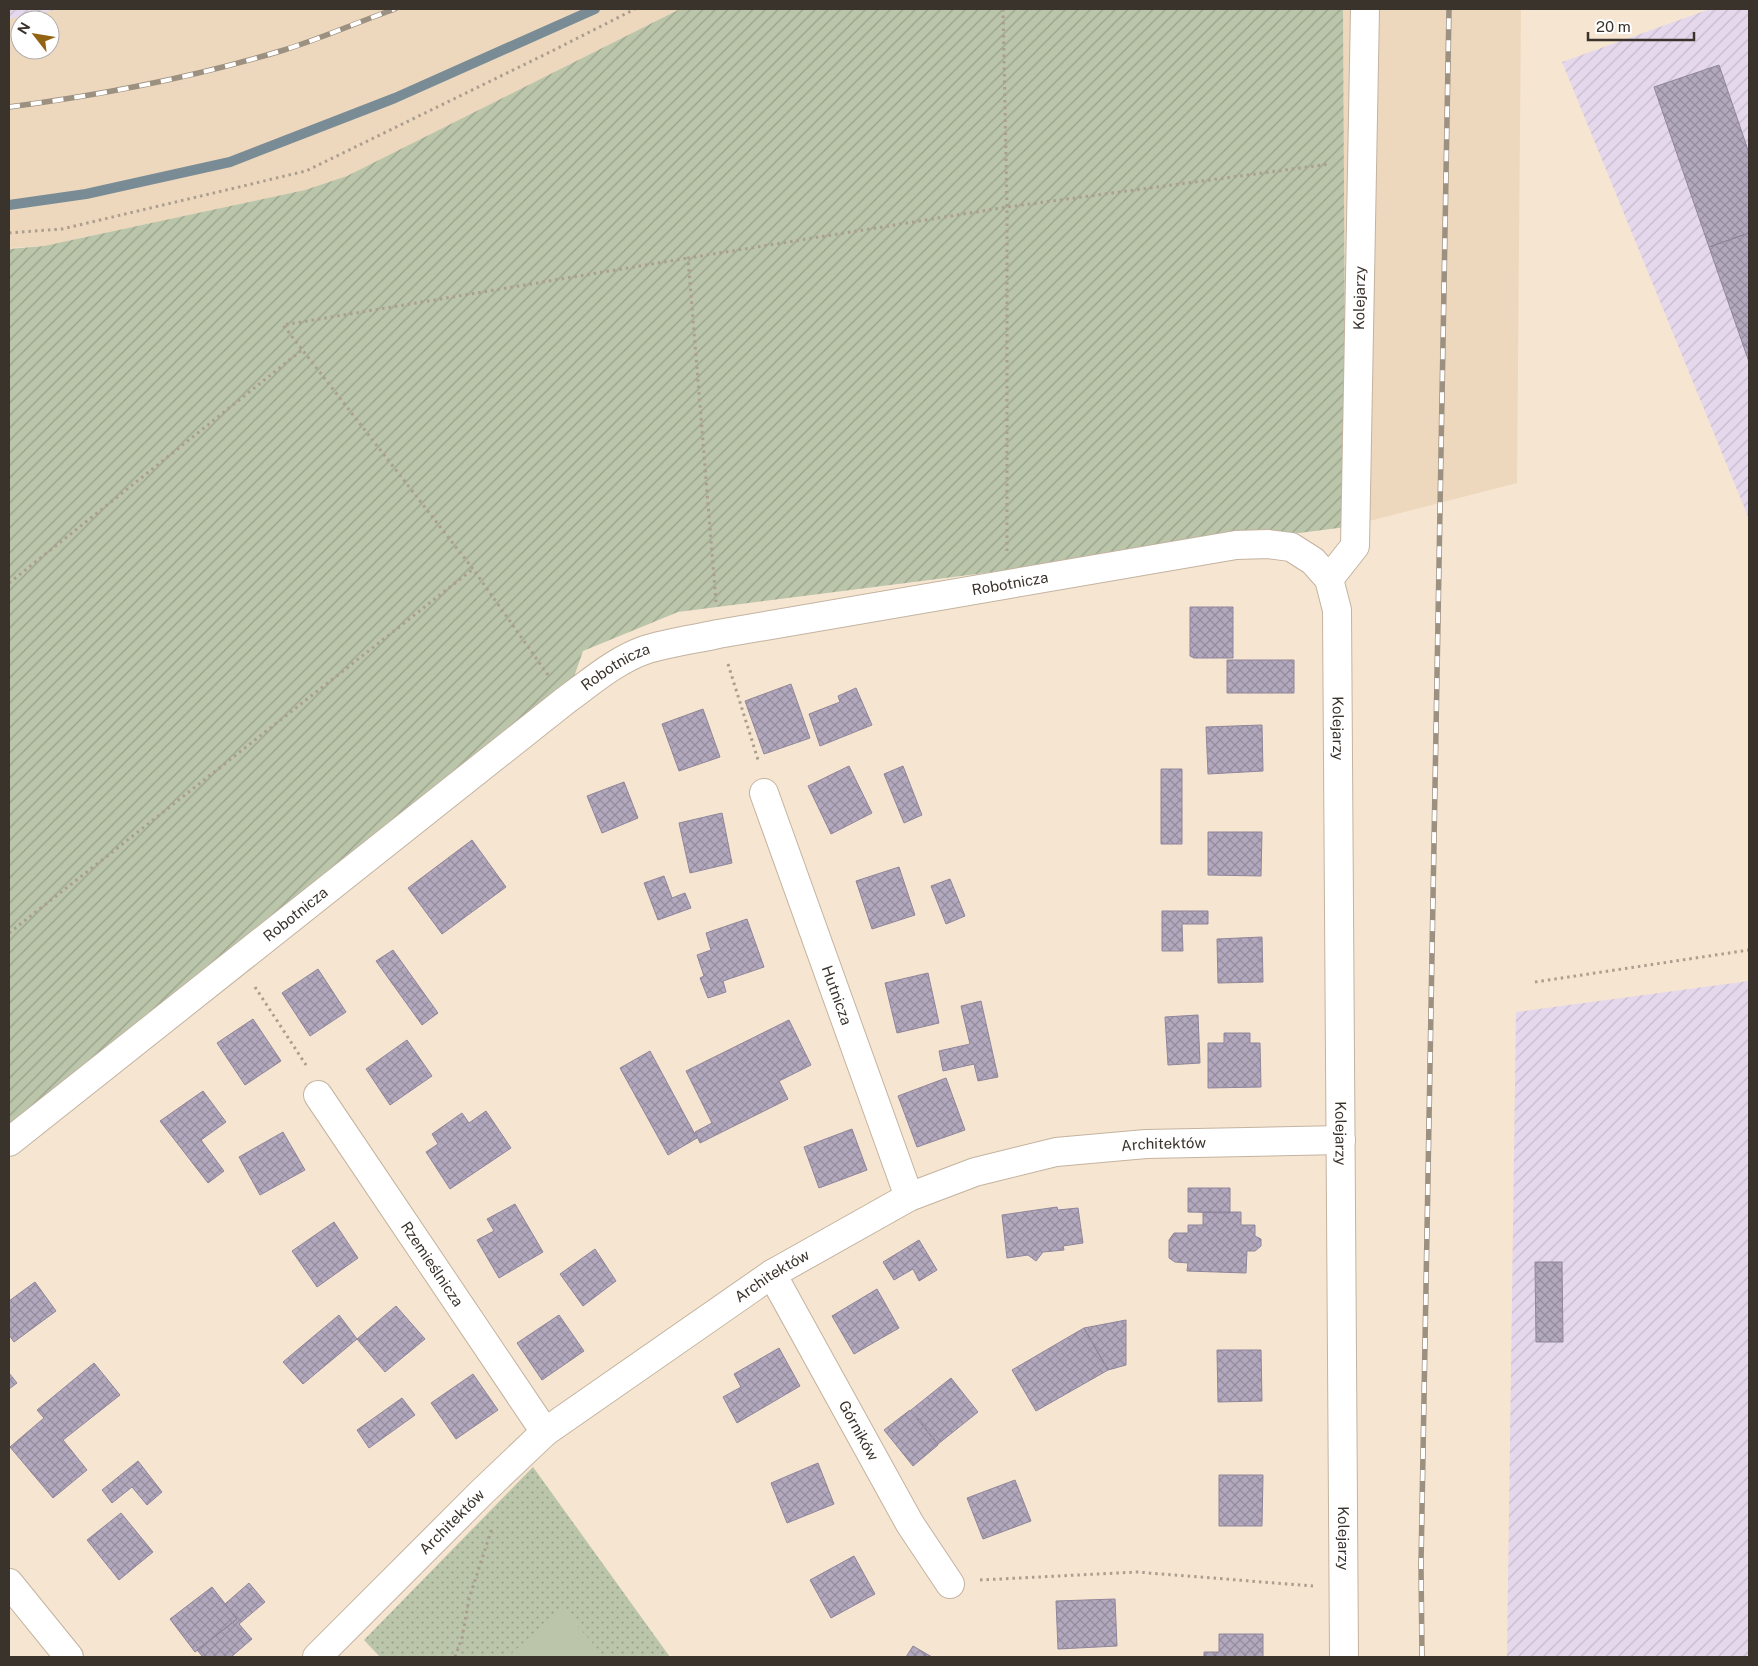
<svg xmlns="http://www.w3.org/2000/svg" width="1758" height="1666" viewBox="0 0 1758 1666" font-family="'Public Sans',sans-serif">
<style>
.industrial{fill:url(#industrial-furrows)}
.built{fill:#edd8be;fill-rule:evenodd}
.grass{fill:url(#grass-dots)}
.garden{fill:url(#garden-furrows)}
.pitch{fill:#bac5aa}
.lines{fill:none;stroke-linecap:round;stroke-linejoin:round}
.stream{stroke:#798c96;stroke-width:10}
.building{fill:url(#building-cross-hatch);stroke:#90869b}
.minor-casing{stroke:#c3b3a0;stroke-width:30}
.path{stroke:#ab9e8f;stroke-width:3;stroke-dasharray:2.5 4;stroke-linecap:butt}
.minor{stroke:#fff;stroke-width:28}
.rail-casing{stroke:#9c9081;stroke-width:5.5}
.rail{stroke:#fff;stroke-width:4;stroke-dasharray:11;stroke-linecap:butt}
.labels{text-anchor:middle;stroke-width:4.5;stroke-linejoin:round;paint-order:stroke}
.street-label{font-size:15px;fill:#3a332c;stroke:#fff}
</style>
<defs>
<pattern id="industrial-furrows" width="10" height="10" patternUnits="userSpaceOnUse" patternTransform="scale(1.25)"><rect width="10" height="10" fill="#e5d8ec"/><path d="M-1 1l2-2M0 10L10 0M9 11l2-2" fill="none" stroke="#c5bacb"/></pattern>
<pattern id="grass-dots" width="8" height="8" patternUnits="userSpaceOnUse" patternTransform="scale(1.25)"><rect width="8" height="8" fill="#bac5aa"/><path d="M2 2h.1M6 6h.1" fill="none" stroke="#98a18b" stroke-width="1.8" stroke-linecap="round"/></pattern>
<pattern id="garden-furrows" width="10" height="10" patternUnits="userSpaceOnUse" patternTransform="scale(1.25)"><rect width="10" height="10" fill="#bac5aa"/><path d="M-1 1l2-2M0 10L10 0M9 11l2-2" fill="none" stroke="#98a18b"/></pattern>
<pattern id="building-cross-hatch" width="8" height="8" patternUnits="userSpaceOnUse" patternTransform="scale(1.25)"><rect width="8" height="8" fill="#b3a9bf"/><path d="M0 0l8 8M0 8l8-8" fill="none" stroke="#938a9b"/></pattern>
</defs>
<rect width="100%" height="100%" fill="#f6e5d0"/>
<!-- industrial -->
<path class="industrial" d="M9,9H62L9,19Z
M1710,9H1749V519L1562,62Z
M1749,981V1657H1507L1516,1012Z"/>
<!-- built -->
<path class="built" d="M62,9H680L347,176L305,190L44,246L9,248V19ZM20,20H50V50H20Z
M1343,9H1521L1517,483L1346,527Z"/>
<!-- grass -->
<path class="grass" d="M533,1467L670,1657H380L364,1640Z"/>
<!-- garden -->
<path class="garden" d="M680,9H1343L1346,527L678,612L583,651L566,700L9,1142V249L44,246L305,190L347,176Z"/>
<!-- pitch -->
<path class="pitch" d="M561,1608L605,1657H508Z"/>
<g class="lines">
<!-- stream -->
<path class="stream" d="M9,205L86,194L230,162L395,98L595,9"/>
</g>
<!-- building -->
<path class="building" d="M1719,65L1749,153V233L1709,247L1654,87Z
M1749,233V362L1709,247Z
M1190,607H1233V658H1194L1190,656Z
M1227,660H1294V693H1227Z
M791,684L810,738L764,754L745,701Z
M856,688L872,725L820,746L809,714L840,702L838,696Z
M703,709L720,757L679,771L662,724Z
M1262,725L1263,771L1208,774L1206,727Z
M849,766L872,813L831,834L808,786Z
M903,766L922,815L904,823L884,774Z
M1161,769H1182V844H1161Z
M624,782L638,818L602,833L587,796Z
M722,813L732,863L690,873L679,823Z
M1208,832H1262L1261,876L1208,875Z
M472,840L506,887L442,934L408,888Z
M899,867L915,915L872,929L856,881Z
M664,876L672,898L685,893L691,908L658,920L644,883Z
M950,879L965,916L946,924L931,886Z
M1162,911H1208V924H1182L1183,951H1162Z
M747,919L764,967L723,981L726,992L708,998L700,978L704,976L697,955L711,950L706,933Z
M1262,937L1263,982L1218,983L1217,939Z
M393,950L438,1013L422,1025L376,961Z
M318,969L346,1012L310,1036L282,993Z
M928,973L939,1023L897,1033L885,983Z
M981,1001L998,1077L978,1081L974,1064L943,1071L939,1051L970,1044L961,1006Z
M1198,1015L1200,1063L1168,1065L1165,1017Z
M253,1019L281,1061L245,1085L217,1043Z
M789,1020L811,1065L779,1081L788,1099L700,1143L695,1132L712,1123L686,1071Z
M1224,1033H1250V1043H1260L1261,1087L1208,1088V1043H1224Z
M407,1040L432,1076L390,1105L366,1069Z
M650,1051L697,1138L668,1155L620,1068Z
M946,1078L965,1130L917,1147L898,1096Z
M203,1091L226,1122L201,1140L224,1171L208,1183L160,1121Z
M486,1111L511,1148L450,1189L426,1152L438,1144L432,1134L462,1113L469,1123Z
M852,1129L867,1170L819,1188L804,1147Z
M283,1132L305,1170L260,1195L239,1157Z
M1188,1188H1230V1213L1188,1212Z
M515,1204L543,1252L499,1278L477,1240L494,1231L487,1219Z
M1057,1207L1058,1210L1078,1208L1083,1243L1063,1246L1064,1250L1043,1252L1036,1261L1028,1255L1007,1258L1002,1215Z
M1203,1212H1241V1225H1255V1236L1261,1239V1246L1255,1251H1247L1246,1273L1187,1271L1188,1263L1175,1262L1169,1258V1240L1174,1233H1188V1225H1203Z
M334,1222L358,1258L317,1287L292,1251Z
M919,1240L937,1270L919,1281L913,1269L894,1280L883,1262Z
M595,1249L616,1281L583,1306L560,1274Z
M1535,1262H1562L1563,1342H1536Z
M35,1282L56,1311L14,1342L9,1335V1301Z
M877,1289L899,1328L854,1354L832,1316Z
M396,1306L425,1339L385,1372L357,1339Z
M339,1315L357,1339L303,1384L283,1362Z
M559,1315L584,1351L542,1380L517,1343Z
M1126,1320V1365L1108,1370L1084,1328Z
M1084,1328L1108,1370L1036,1411L1012,1370Z
M779,1348L800,1386L737,1423L723,1397L741,1387L734,1374Z
M1217,1350H1261L1262,1401L1218,1402Z
M94,1363L120,1395L63,1440L87,1470L53,1498L10,1447L44,1418L37,1410Z
M9,1373L17,1383L9,1389Z
M473,1374L498,1410L456,1439L431,1403Z
M951,1378L978,1412L938,1444L911,1410Z
M402,1398L415,1415L369,1448L357,1430Z
M910,1410L938,1445L913,1466L884,1430Z
M138,1461L162,1492L147,1505L132,1487L112,1503L102,1490Z
M818,1463L834,1504L787,1523L771,1483Z
M1219,1475H1263L1262,1526H1219Z
M1015,1480L1031,1521L983,1539L967,1498Z
M121,1513L153,1552L119,1580L87,1540Z
M854,1556L875,1594L831,1618L810,1580Z
M249,1583L265,1602L239,1624L252,1639L231,1657H203L197,1650L237,1619L225,1604Z
M212,1587L237,1619L195,1652L170,1619Z
M1115,1599L1117,1646L1058,1649L1056,1601Z
M1219,1634H1263V1657H1204V1652H1219Z
M913,1646L932,1657H906Z"/>
<g class="lines">
<defs>
<g id="minor">
<path id="s1" d="M1329,579L1355,546L1365,9"/>
<path id="s2" d="M764,793L909,1197"/>
<path id="s3" d="M318,1095L545,1432"/>
<path id="s4" d="M9,1142L566,700C591,682 616,660 645,650C666,643 696,639 718,634L1236,545L1268,544L1291,547L1313,561L1329,579L1337,610L1344,1657"/>
<path id="s5" d="M772,1274L910,1524L950,1584"/>
<path d="M9,1583L69,1657"/>
<path id="s6" d="M317,1657L481,1493L545,1432L772,1274L909,1197L975,1172L1056,1152L1146,1144L1341,1140"/>
</g>
</defs>
<!-- minor casing -->
<use href="#minor" class="minor-casing"/>
<!-- path -->
<path class="path" d="M1003,9L1007,207V553
M9,233L62,229L306,171L550,52L635,9
M9,583L302,350
M716,602L688,258L1007,207L1330,164
M728,664L759,763
M548,675L473,569L283,325L688,258
M9,933L473,569
M1535,982L1749,950
M255,987L306,1065
M980,1580L1137,1572L1313,1586
M455,1657L462,1638L469,1599L492,1528"/>
<!-- minor -->
<use href="#minor" class="minor"/>
<defs>
<path id="rail" d="M9,107C102,95 195,77 284,50C322,38 358,22 395,9
M1422,1657L1421,1565L1449,9"/>
</defs>
<!-- rail casing -->
<use href="#rail" class="rail-casing"/>
<!-- rail -->
<use href="#rail" class="rail"/>
</g>
<g class="labels">
<!-- street labels -->
<g class="street-label">
<text dy="5" stroke="none"><textPath href="#s1" startOffset="290">Kolejarzy</textPath></text>
<text dy="5" stroke="none"><textPath href="#s4" startOffset="1176">Robotnicza</textPath></text>
<text dy="5" stroke="none"><textPath href="#s4" startOffset="771">Robotnicza</textPath></text>
<text dy="5" stroke="none"><textPath href="#s4" startOffset="1661">Kolejarzy</textPath></text>
<text dy="5" stroke="none"><textPath href="#s4" startOffset="366">Robotnicza</textPath></text>
<text dy="5" stroke="none"><textPath href="#s2" startOffset="215">Hutnicza</textPath></text>
<text dy="5" stroke="none"><textPath href="#s4" startOffset="2066">Kolejarzy</textPath></text>
<text dy="5" stroke="none"><textPath href="#s6" startOffset="1016">Architektów</textPath></text>
<text dy="5" stroke="none"><textPath href="#s3" startOffset="204">Rzemieślnicza</textPath></text>
<text dy="5" stroke="none"><textPath href="#s6" startOffset="596">Architektów</textPath></text>
<text dy="5" stroke="none"><textPath href="#s5" startOffset="179">Górników</textPath></text>
<text dy="5" stroke="none"><textPath href="#s6" startOffset="191">Architektów</textPath></text>
<text dy="5" stroke="none"><textPath href="#s4" startOffset="2471">Kolejarzy</textPath></text>
</g>
</g>
<!-- border -->
<rect width="1758" height="1666" fill="none" stroke="#3a332c" stroke-width="20"/>
<!-- north arrow -->
<g transform="translate(35 35) rotate(301)"><circle r="24" fill="#ffffff" stroke="#b0adab"/>
<path d="M0-4L9 19L0 12L-9 19Z" fill="#936213"/>
<text y="-8" font-size="14" font-weight="bold" text-anchor="middle" fill="#3a332c">N</text>
</g>
<!-- scale -->
<path d="M1588 32v8h106v-8" fill="none" stroke="#3a332c" stroke-width="2.5"/>
<text x="1596" y="32" font-size="15" fill="#3a332c" stroke="#ffffff" stroke-width="4" paint-order="stroke">20 m</text>
</svg>
